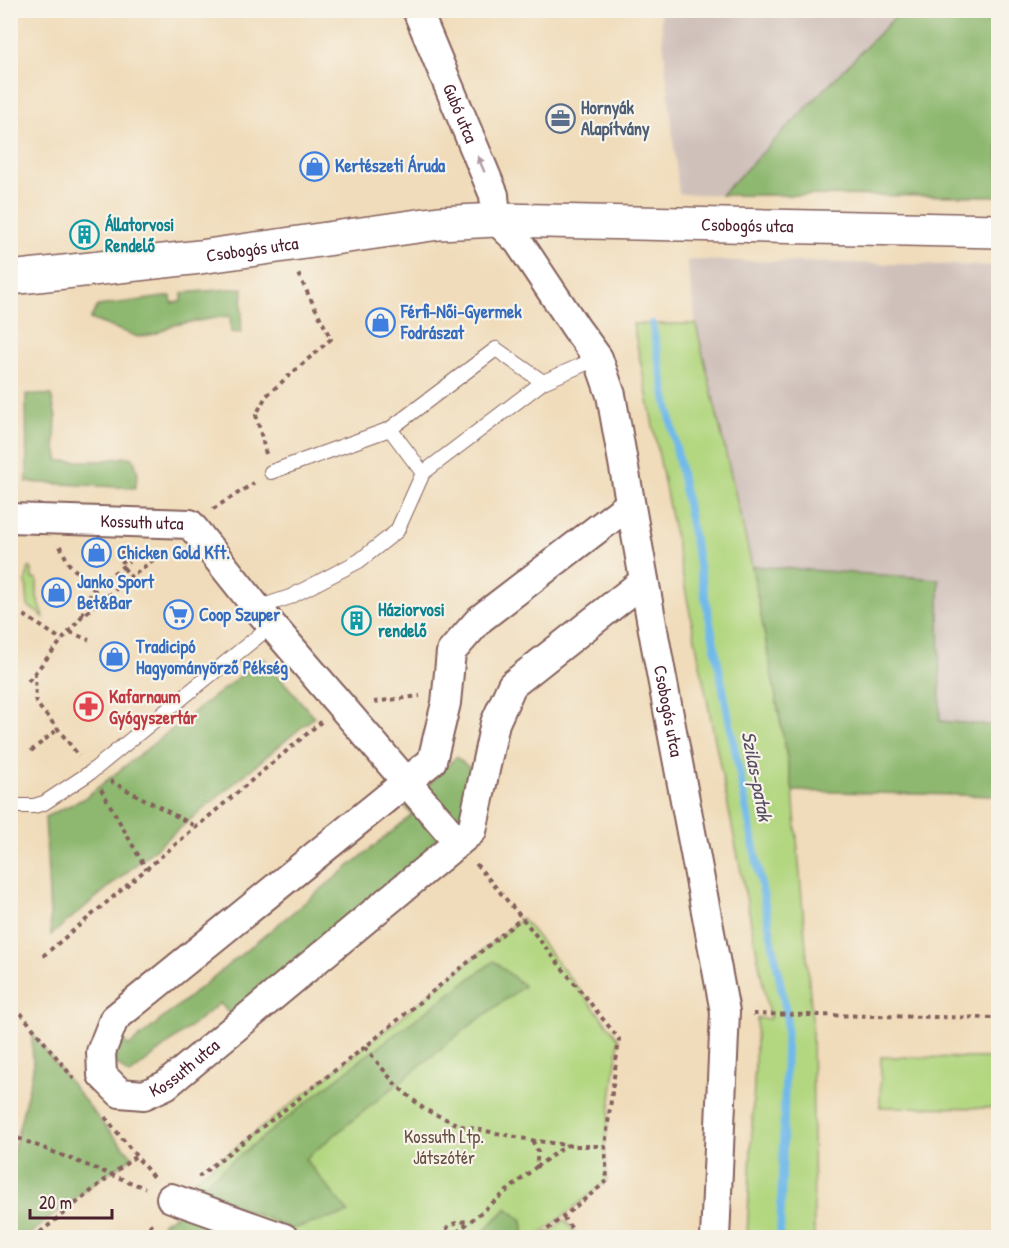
<svg xmlns="http://www.w3.org/2000/svg" width="1009" height="1248" viewBox="0 0 1009 1248" font-family="'Patrick Hand',sans-serif">
<style>
.industrial{fill:#cfc0ba}
.green{fill:#b3d781;stroke:#7e7b56;stroke-width:1.5}
.forest{fill:#8eb86f;stroke:#6c6c4d;stroke-width:1.5}
.lines{fill:none;stroke-linecap:round;stroke-linejoin:round}
.stream{stroke:#71b9e9;stroke-width:8}
.service-casing{stroke:#84615d;stroke-width:16}
.minor-casing{stroke:#84615d;stroke-width:32}
.tertiary-casing{stroke:#84615d;stroke-width:36}
.path{stroke:#84615d;stroke-width:4;stroke-dasharray:4.5 4.5;stroke-linecap:butt}
.service{stroke:#fff;stroke-width:14}
.minor{stroke:#fff;stroke-width:28}
.tertiary{stroke:#fff;stroke-width:33}
.oneway{fill:#ae9aa0}
.labels{text-anchor:middle;stroke-width:4.5;stroke-linejoin:round;paint-order:stroke}
.service-label{font-size:18px;font-weight:bold;fill:#4e5e75;stroke:#f7f3e8;text-anchor:start}
.street-label{font-size:18px;fill:#4a1f2b;stroke:#f7f3e8}
.shop-label{font-size:18px;font-weight:bold;fill:#366cbe;stroke:#f7f3e8;text-anchor:start}
.culture-label{font-size:18px;font-weight:bold;fill:#0d838f;stroke:#f7f3e8;text-anchor:start}
.health-label{font-size:18px;font-weight:bold;fill:#be3a42;stroke:#f7f3e8;text-anchor:start}
.park-label{font-size:18px;fill:#644d40;stroke:#f7f3e8}
.water-label{font-size:20px;font-style:italic;fill:#564d64;stroke:#f7f3e8}
</style>
<rect width="100%" height="100%" fill="#f7f3e8"/>
<filter id="ink" filterUnits="userSpaceOnUse"><feTurbulence type="fractalNoise" baseFrequency=".0167" numOctaves="2"/><feDisplacementMap in="SourceGraphic" scale="12" xChannelSelector="R" yChannelSelector="G"/><feConvolveMatrix kernelMatrix="1 2 1 2 8 2 1 2 1" color-interpolation-filters="sRGB"/></filter>
<filter id="wash" filterUnits="userSpaceOnUse"><feTurbulence type="fractalNoise" baseFrequency=".008" numOctaves="4" result="noise"/><feDisplacementMap in="SourceGraphic" scale="24" xChannelSelector="R" yChannelSelector="G"/><feGaussianBlur stdDeviation="1.35" result="paint"/><feColorMatrix in="noise" values="0 0 0 0 0 0 0 0 0 0 0 0 0 0 0 0 0 1.4 0 .05"/><feComposite in="paint" operator="in"/></filter>
<g filter="url(#wash)">
<rect width="100%" height="100%" fill="#f0dcba"/>
<!-- industrial -->
<path class="industrial" d="M660,11H998V196L679,194Z
M687,260L998,266V726L940,721L939,579L752,566L696,324Z"/>
<!-- green -->
<path class="green" d="M633,324H696L752,566L793,791L812,1019L814,1237H747L757,1018L770,1019Z
M29,567L32,570V579H37V597L44,617L28,606L26,580Z
M522,918L619,1039L605,1146L607,1181L537,1237H284L171,1198L365,1047Z
M881,1057L998,1058V1108L880,1107Z
M565,1220L578,1237H543Z"/>
<!-- forest -->
<path class="forest" d="M901,11H998V196L721,195Z
M243,288L241,333L231,332L230,316L221,317L174,325L155,334L138,337L90,319L98,306L171,296L172,303L182,301V293Z
M26,394L51,395L56,417L55,444L59,461H100L126,457L133,458L138,473L135,488L27,482Z
M752,566L939,579L940,721L998,726V796L793,791Z
M263,658L314,717L51,935L45,817L83,799Z
M456,757L475,772L466,813L439,840L436,839L444,848L231,1016L220,1003L129,1075L114,1061L122,1039L129,1046L412,815L406,807Z
M494,961L524,986L464,1030L305,1159L349,1213L292,1229L197,1189L363,1058Z
M32,1034L103,1124L133,1157L102,1177L26,1237H11V1161L33,1070Z
M507,1208L522,1220L524,1237H478Z
M187,1209L221,1228L229,1237L157,1238L163,1222Z"/>
<g class="lines">
<!-- stream -->
<path class="stream" d="M652,324L787,1017L780,1238"/>
</g>
</g>
<g filter="url(#ink)">
<g class="lines">
<defs>
<path id="service" d="M390,429L423,473
M271,472L390,429L496,349L543,382
M257,608L290,597L359,561L397,531L423,473L543,382L598,358
M10,806H34L44,803L91,772L272,625"/>
<g id="minor">
<path id="s1" d="M417,10L494,195L496,220L518,241L576,328L598,358L611,395L655,641L725,1012L715,1238"/>
<path id="s2" d="M630,504L480,619L451,652L446,703L432,761L114,1019L101,1052L102,1075L120,1093L144,1095L166,1085L472,831L495,723L512,685L644,581"/>
<path id="s3" d="M10,518L190,524L257,608L458,842"/>
<path d="M171,1198L284,1238"/>
</g>
<g id="tertiary">
<path id="s4" d="M10,278L200,257L439,223L496,220L998,231"/>
</g>
</defs>
<!-- service casing -->
<use href="#service" class="service-casing"/>
<!-- minor casing -->
<use href="#minor" class="minor-casing"/>
<!-- tertiary casing -->
<use href="#tertiary" class="tertiary-casing"/>
<!-- path -->
<path class="path" d="M266,454L256,415L266,396L331,339L297,272
M213,509L254,483
M60,546L69,564L93,588L102,599
M122,550L123,567L131,577
M24,615L62,640
M82,615L93,588L129,562
M70,632L89,640
M35,672L36,703L58,729L79,756
M28,681L82,616L163,552
M374,702L420,696
M31,751L58,729
M110,781L197,827
M101,789L146,869
M476,864L522,918L619,1039L605,1146L607,1181L537,1238
M43,956L321,722
M15,1006L74,1079
M753,1014L998,1018
M365,1047L396,1085L424,1109L461,1126L531,1140L573,1146H605
M105,1117L153,1177
M10,1135L145,1188
M536,1167L567,1145
M198,1177L365,1047L522,918
M563,1217L579,1238
M33,1238L111,1175L136,1156
M135,1238L156,1221
M442,1238C447,1223 456,1222 469,1221
M450,1238L536,1167L538,1152L532,1140"/>
<!-- service -->
<use href="#service" class="service"/>
<!-- minor -->
<use href="#minor" class="minor"/>
<!-- tertiary -->
<use href="#tertiary" class="tertiary"/>
</g>
<!-- one-way arrows -->
<defs><path id="oneway-solid" d="M-6-.8H1V-3.2L6.5 0L1 3.2V.8H-6Z" transform="scale(1.5)"/></defs>
<use class="oneway" href="#oneway-solid" transform="translate(481 164) rotate(-113)"/>
</g>
<!-- icons -->
<defs>
<symbol id="office-ring" viewBox="-11 -11 22 22"><circle r="9.5" fill="#f7f3e8" stroke="#5c6f8a" stroke-width="1.5"/><path d="M-6-3h4V-5.5h4V-3h4V5H-6ZM-1-4.5V-3h2v-1.5ZM-6 0V1H6V0Z" fill="#5c6f8a"/></symbol>
<symbol id="shop-ring" viewBox="-11 -11 22 22"><circle r="9.5" fill="#f7f3e8" stroke="#3f7fe0" stroke-width="1.5"/><path d="M-5-2.5h2.3a2.7 3.5 0 0 1 5.4 0H5L5.5 6h-11ZM-1.5-2.5h3a1.5 2.3 0 0 0-3 0Z" fill="#3f7fe0"/></symbol>
<symbol id="building-ring" viewBox="-11 -11 22 22"><circle r="9.5" fill="#f7f3e8" stroke="#0f9aa8" stroke-width="1.5"/><path d="M-4-6H4V6H1V3H-1V6H-4ZM-2.5-4.3h1.7v1.8h-1.7ZM.8-4.3h1.7v1.8H.8ZM-2.5-1h1.7V.8h-1.7ZM.8-1h1.7V.8H.8Z" fill="#0f9aa8"/></symbol>
<symbol id="supermarket-ring" viewBox="-11 -11 22 22"><circle r="9.5" fill="#f7f3e8" stroke="#3f7fe0" stroke-width="1.5"/><path d="M-6-5.5h2.5l.6 2H6L4.5 2H-2.5L-4.4-4H-6ZM-1.5 3.2a1.3 1.3 0 1 0 .1 0ZM3 3.2a1.3 1.3 0 1 0 .1 0Z" fill="#3f7fe0"/></symbol>
<symbol id="pharmacy-ring" viewBox="-11 -11 22 22"><circle r="9.5" fill="#f7f3e8" stroke="#e0444e" stroke-width="1.5"/><path d="M-2-6h4v4h4v4h-4v4h-4v-4h-4v-4h4Z" fill="#e0444e"/></symbol>
</defs>
<g fill-rule="evenodd">
<use href="#office-ring" x="544" y="102" width="33" height="33"/>
<use href="#shop-ring" x="298" y="150" width="33" height="33"/>
<use href="#building-ring" x="68" y="218" width="33" height="33"/>
<use href="#shop-ring" x="364" y="306" width="33" height="33"/>
<use href="#shop-ring" x="80" y="536" width="33" height="33"/>
<use href="#shop-ring" x="40" y="576" width="33" height="33"/>
<use href="#supermarket-ring" x="162" y="598" width="33" height="33"/>
<use href="#building-ring" x="340" y="604" width="33" height="33"/>
<use href="#shop-ring" x="98" y="640" width="33" height="33"/>
<use href="#pharmacy-ring" x="72" y="690" width="33" height="33"/>
</g>
<g class="labels">
<!-- service labels -->
<g class="service-label">
<text x="581" y="114">Hornyák<tspan x="581" dy="21">Alapítvány</tspan></text>
</g>
<!-- street labels -->
<g class="street-label">
<text dy="6" stroke="none"><textPath href="#s1" startOffset="112">Gubó utca</textPath></text>
<text dy="6" stroke="none"><textPath href="#s4" startOffset="741">Csobogós utca</textPath></text>
<text dy="6" stroke="none"><textPath href="#s4" startOffset="244">Csobogós utca</textPath></text>
<text dy="6" stroke="none"><textPath href="#s3" startOffset="132">Kossuth utca</textPath></text>
<text dy="6" stroke="none"><textPath href="#s1" startOffset="758">Csobogós utca</textPath></text>
<text dy="6" stroke="none"><textPath href="#s2" startOffset="910">Kossuth utca</textPath></text>
</g>
<!-- shop labels -->
<g class="shop-label">
<text x="335" y="172">Kertészeti Áruda</text>
<text x="401" y="318">Férfi-Női-Gyermek<tspan x="401" dy="21">Fodrászat</tspan></text>
<text x="117" y="559">Chicken Gold Kft.</text>
<text x="77" y="588">Janko Sport<tspan x="77" dy="21">Bet&amp;Bar</tspan></text>
<text x="199" y="621">Coop Szuper</text>
<text x="136" y="653">Tradicipó<tspan x="136" dy="21">Hagyományörző Pékség</tspan></text>
</g>
<!-- culture labels -->
<g class="culture-label">
<text x="105" y="231">Állatorvosi<tspan x="105" dy="21">Rendelő</tspan></text>
<text x="378" y="616">Háziorvosi<tspan x="378" dy="21">rendelő</tspan></text>
</g>
<!-- health labels -->
<g class="health-label">
<text x="109" y="703">Kafarnaum<tspan x="109" dy="21">Gyógyszertár</tspan></text>
</g>
<!-- park labels -->
<g class="park-label">
<text x="444" y="1143">Kossuth Ltp.<tspan x="444" dy="21">Játszótér</tspan></text>
</g>
<!-- water labels -->
<g class="water-label">
<text transform="translate(757 776) rotate(79)" y="7">Szilas-patak</text>
</g>
</g>
<!-- margin -->
<rect width="1009" height="1248" fill="none" stroke="#f7f3e8" stroke-width="36"/>
<!-- scale -->
<path d="M30 1209v9h82v-9" fill="none" stroke="#4a1f2b" stroke-width="3"/>
<text x="39" y="1209" font-size="18" fill="#4a1f2b" stroke="#f7f3e8" stroke-width="4.5" paint-order="stroke">20 m</text>
</svg>
